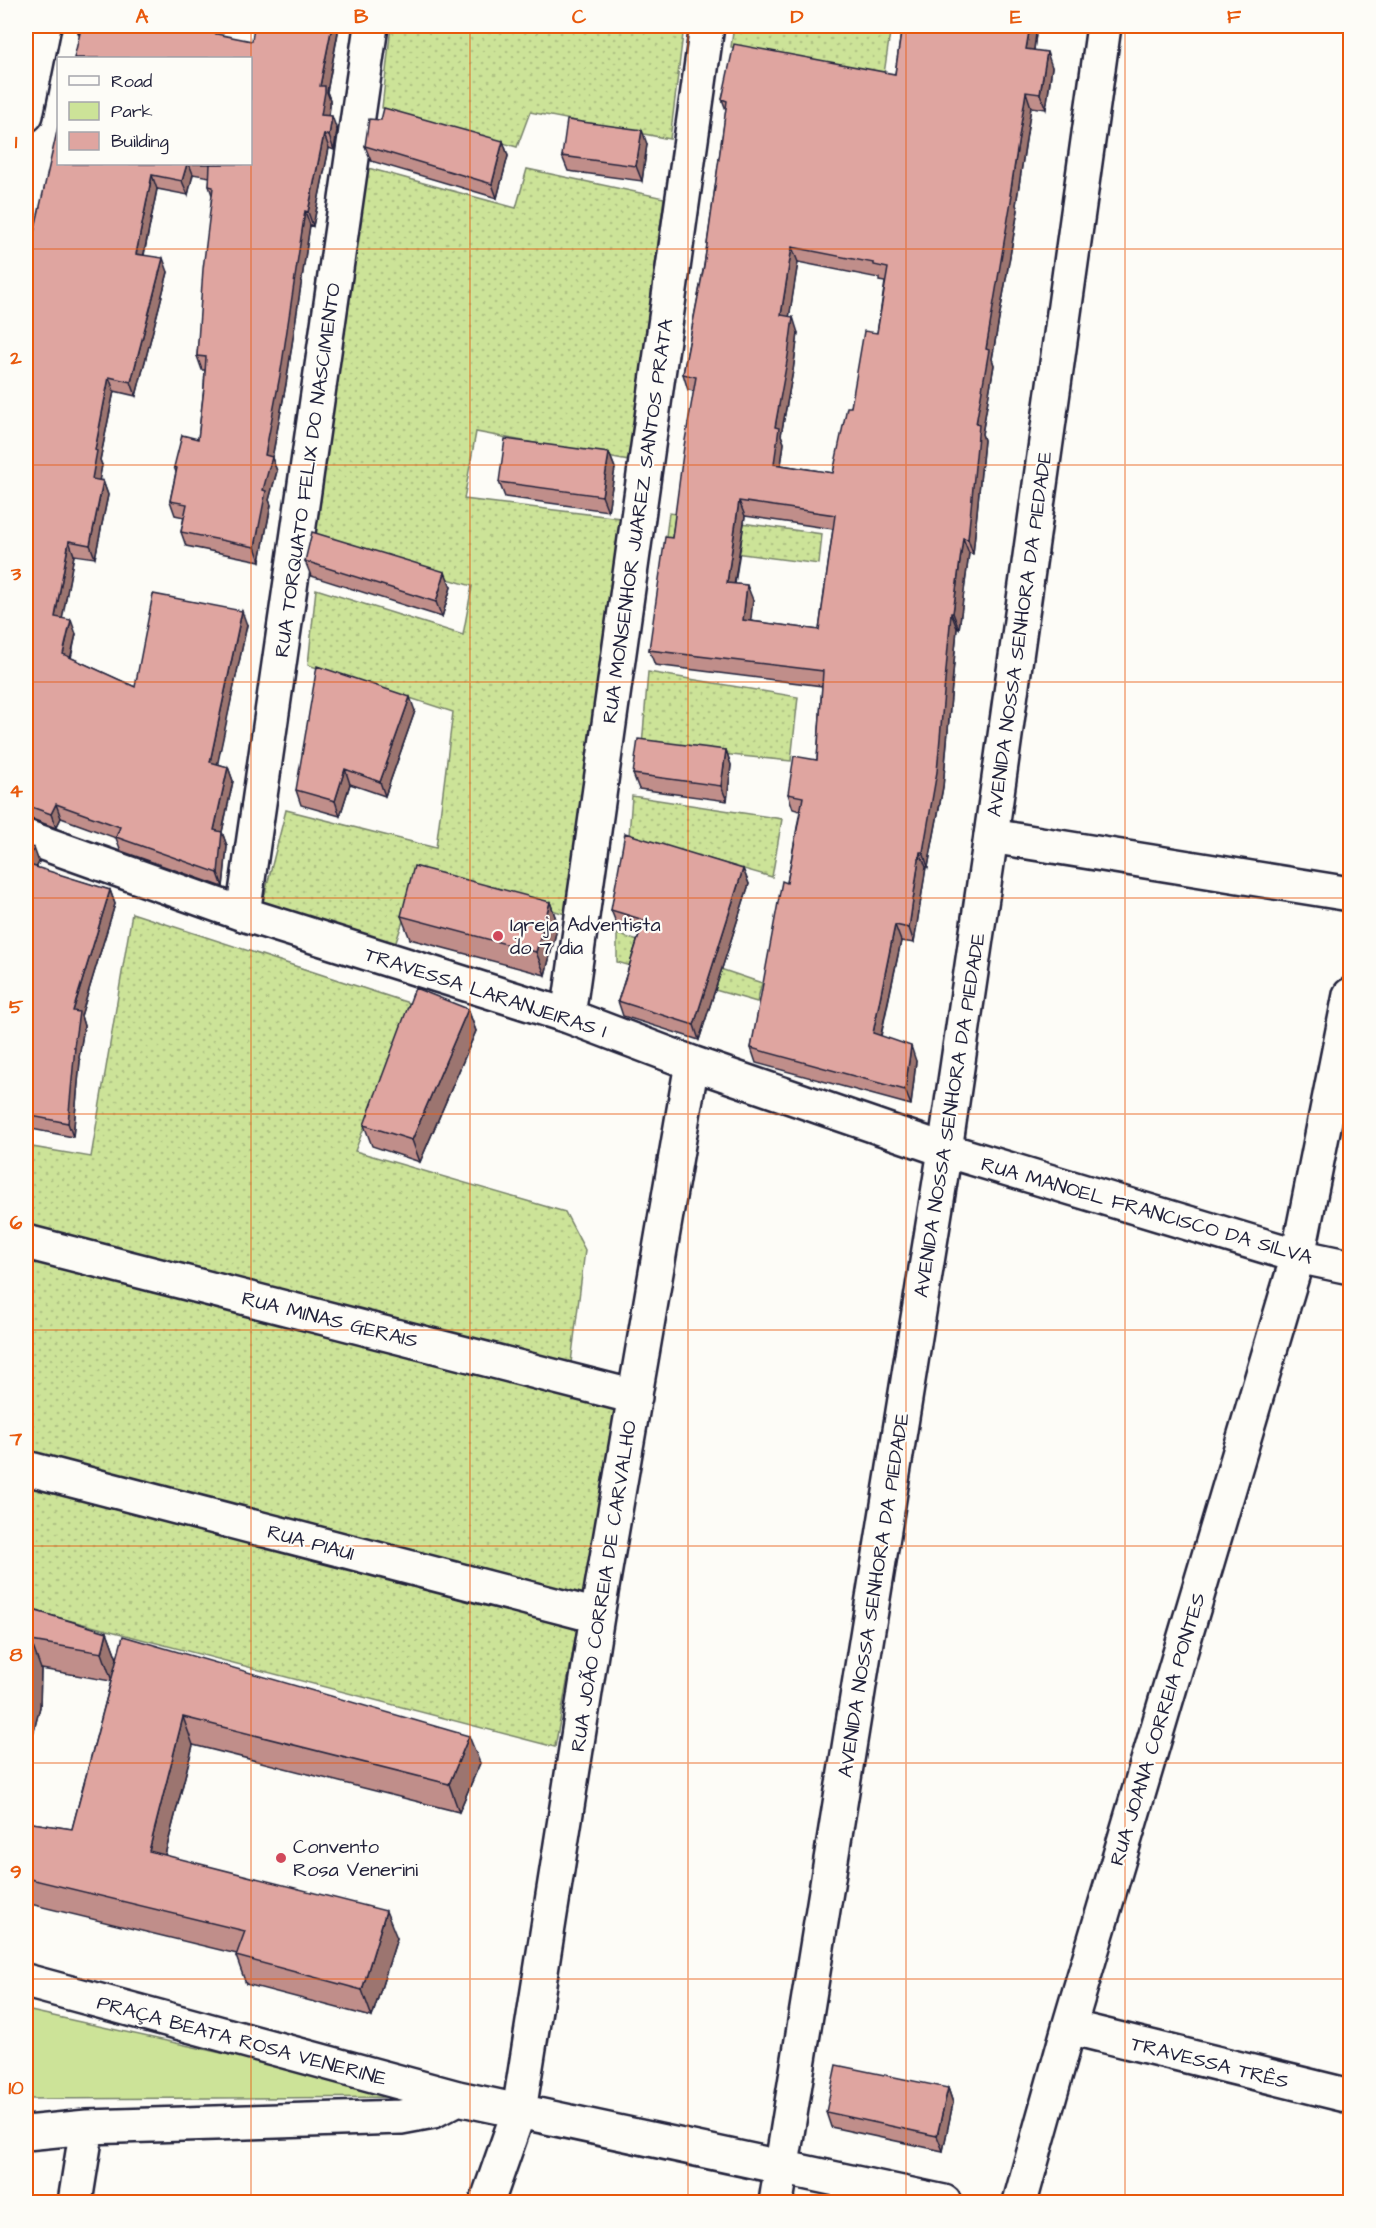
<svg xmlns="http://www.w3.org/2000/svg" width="1376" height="2228" viewBox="0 0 1376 2228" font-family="'Architects Daughter',sans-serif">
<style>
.grass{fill:url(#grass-dots);stroke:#77826a;stroke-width:1.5}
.park{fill:#cce398;stroke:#77826a;stroke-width:1.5}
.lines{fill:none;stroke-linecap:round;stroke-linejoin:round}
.minor-casing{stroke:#22223b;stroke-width:38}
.major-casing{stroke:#22223b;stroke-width:38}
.minor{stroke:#fdfcf7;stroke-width:33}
.major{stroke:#fdfcf7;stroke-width:33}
.wall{fill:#c08e8a;stroke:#22223b;stroke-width:1.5;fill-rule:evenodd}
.shaded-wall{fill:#9c7470;stroke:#22223b;stroke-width:1.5}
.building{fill:#dfa5a0;stroke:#22223b;stroke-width:1.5;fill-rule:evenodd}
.grid{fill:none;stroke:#e8590c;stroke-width:1.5;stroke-opacity:0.55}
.poi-dot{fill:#d1495b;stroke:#fdfcf7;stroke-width:2}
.labels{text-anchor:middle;stroke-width:4.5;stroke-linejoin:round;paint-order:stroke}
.street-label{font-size:20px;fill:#22223b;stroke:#fdfcf7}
.poi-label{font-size:20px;fill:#22223b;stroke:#fdfcf7;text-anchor:start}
.neatline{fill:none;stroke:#e8590c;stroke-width:2}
.grid-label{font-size:20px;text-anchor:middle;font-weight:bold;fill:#e8590c}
</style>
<defs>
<pattern id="grass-dots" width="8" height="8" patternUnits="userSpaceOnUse" patternTransform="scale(1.5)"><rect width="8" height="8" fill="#cce398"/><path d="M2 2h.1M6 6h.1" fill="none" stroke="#afc284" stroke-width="1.8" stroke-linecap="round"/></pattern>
</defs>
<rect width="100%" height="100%" fill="#fdfcf7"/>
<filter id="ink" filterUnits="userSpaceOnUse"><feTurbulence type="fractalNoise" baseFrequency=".0167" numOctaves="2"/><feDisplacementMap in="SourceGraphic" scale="12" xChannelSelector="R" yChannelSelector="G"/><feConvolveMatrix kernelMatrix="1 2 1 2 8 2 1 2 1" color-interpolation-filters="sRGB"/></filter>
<g filter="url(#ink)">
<!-- grass -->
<path class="grass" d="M391,26H684L670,139L530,112L517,147L382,108Z
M734,26H891L884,74L731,47Z
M368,168L516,208L527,169L664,198L629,461L476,432L464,499L620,518L575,917L420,870L394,948L261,909L286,810L436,848L453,712L308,665L316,589L463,635L472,586L314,540Z
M669,513L822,534L819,564L665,544Z
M648,672L798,697L791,761L642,746Z
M632,796L782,819L772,877L629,836Z
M132,913L412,1004L355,1151L565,1212L585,1250L567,1395L619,1405L555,1747L26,1609V1146L91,1157Z
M617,934L762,983L757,1002L617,962Z"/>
<!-- park -->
<path class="park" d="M26,2010L420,2097L26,2099Z"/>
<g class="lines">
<defs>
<path id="minor" d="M26,115L44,26
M991,836L1350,894
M26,837L243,914L568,1016L692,1063L945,1150L1298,1256L1350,1267
M243,914L371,26
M568,1016L707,26
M26,1242L635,1397
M26,1468L597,1616
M26,1981L458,2098L944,2202
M1069,2027L1350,2096
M26,2133L87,2127L401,2117L433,2111L458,2098
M75,2202L87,2127
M487,2202L519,2111L597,1616L692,1063
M1020,2202L1069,2027L1298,1256L1350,995"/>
<path id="major" d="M776,2202L945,1150L991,836L1104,26"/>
</defs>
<!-- minor casing -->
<use href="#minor" class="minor-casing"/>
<!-- major casing -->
<use href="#major" class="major-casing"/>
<!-- minor -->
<use href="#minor" class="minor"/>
<!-- major -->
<use href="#major" class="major"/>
</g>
<!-- wall -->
<path class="wall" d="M902,26H1037L1034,50L1052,67L1046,109L1031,107L1016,205L1018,210L992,359L994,365L982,434L984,440L973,554L969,553L959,629L957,628L943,787L928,867H926L914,943L901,941L881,1036L916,1061L911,1105L756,1063L751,1048L787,883L800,811L793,809L788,794L817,760L822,686L655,665L649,650L672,538L694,391L688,390L683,374L704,266L726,110L722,99L895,74ZM798,262L879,278V281L885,282L877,333L851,407L833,473L781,465L784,443L781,435L793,371L798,333L789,317ZM745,516L833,529L819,630L750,621L753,600L735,584Z
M78,32L252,41L338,33L327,92L330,100V106L329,116L337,130L334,150L329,148L313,226L310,225L286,384L272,458L277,471L269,500L271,505L260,561L186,546L181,532L184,517L175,515L170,501L176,472L174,467L198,439L204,388L205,370H202L197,356L212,195L209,186L210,177L193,174L188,195L157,189L144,255L168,272L136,396L114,391L100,460L102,465L99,480L103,481L108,495L95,558L74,555L62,618L76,634L71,658L135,687L247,625L217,764L228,767L233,781L222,832L227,846L223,887L121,851L116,838L61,818L56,828L32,819H26V284L58,164H250L79,35Z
M503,141L508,156L497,198L371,161L365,146Z
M647,144L642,181L568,171L562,156Z
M609,453L615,468L608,511L505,497L499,482Z
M305,561L451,587L442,617L311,576Z
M415,711L385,796L350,784L340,816L301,805L296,790Z
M726,750L731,765L727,801L639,789L633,774Z
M26,845L39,862L36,868L110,890L115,904L81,1016L84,1026L79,1058L80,1061L73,1137L26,1128Z
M743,869L749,884L699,1040L623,1016L618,1001L640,932L617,925L611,910Z
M550,902L558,925L545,975L410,939L401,916Z
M468,1009L476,1031L420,1162L372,1146L364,1125Z
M26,1608L107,1632L117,1659L480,1763L459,1812L193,1745L165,1855L397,1938L372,2017L246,1984L236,1956L237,1954L26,1903V1822L72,1829L111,1681L41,1669L40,1707L26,1761Z
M948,2088L953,2103L943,2151L831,2127L826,2112Z"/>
<!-- shaded-wall -->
<path class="shaded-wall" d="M332,26H339L327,92L330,100V106L326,129L321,115L320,86Z
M1030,26H1037L1032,64L1026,49Z
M1047,52L1052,67L1046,109L1040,94Z
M1026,92L1031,107L1016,205L1018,210L992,359L994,365L982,434L984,440L973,554L968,539L976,424L986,349Z
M332,116L337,130L334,150L329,136Z
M642,130L647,144L642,181L636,166Z
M324,134L329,148L313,226L308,212Z
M503,141L508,156L497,198L492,184Z
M187,164H189L193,174L188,195L182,181Z
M152,175L157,189L141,268L136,254Z
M305,211L310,225L286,384L272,458L277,471L269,500L271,505L260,561L255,547L263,490L265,455Z
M792,247L798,262L787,331L781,315Z
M163,258L168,272L136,396L131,382Z
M793,317L798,333L793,371L781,435L784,443L779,479L774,464L775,427Z
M109,377L114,391L100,460L102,465L97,493L92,479L95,450Z
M609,453L615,468L608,511L602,496Z
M103,481L108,495L95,558L90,545Z
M739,501L745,516L732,598L727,583Z
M963,538L969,553L959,629L953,613Z
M69,541L74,555L60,631L55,617Z
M445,572L451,587L442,617L436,602Z
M747,585L753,600L749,636L743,620Z
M242,611L247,625L215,776L210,762Z
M951,613L957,628L943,787L928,867L923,852Z
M71,620L76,634L68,668L63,654Z
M410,697L415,711L385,796L380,782Z
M726,750L731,765L727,801L721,786Z
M228,767L233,781L222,832L227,846L223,887L218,873L214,830Z
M345,769L350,784L340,816L335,801Z
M56,804L61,818L56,828L51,814Z
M34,848L39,862L31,878L26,864Z
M920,852L926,867L914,943L909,928Z
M743,869L749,884L699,1040L694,1025Z
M110,890L115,904L81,1016L84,1026L79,1058L80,1061L73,1137L68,1123L73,1011Z
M550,902L558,925L545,975L536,952Z
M895,925L901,941L878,1048L873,1033Z
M468,1009L476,1031L420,1162L412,1140Z
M911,1046L916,1061L911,1105L905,1090Z
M107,1632L117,1659L112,1681L102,1653Z
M31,1641L41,1669L40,1707L26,1761V1695Z
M183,1717L193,1745L159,1878L149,1851Z
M469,1736L480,1763L459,1812L449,1784Z
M386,1911L397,1938L372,2017L362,1990Z
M948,2088L953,2103L943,2151L937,2136Z"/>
<!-- building -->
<path class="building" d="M80,26H177L252,41L254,26H332L320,86H325V92L321,115L332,116L329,136L324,134L308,212L305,211L281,370L265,455L272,457L263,490L266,491L255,547L181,532L187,504L170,501L177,468L174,467L182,435L198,439L204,388L206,357L197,356L203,269L213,187L209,186L210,164H250V58H74L80,33L78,32Z
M902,26H1030L1026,49L1047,52L1040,94L1026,92L1010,195H1012L986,349L989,350L976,424L979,425L968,539L963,538L953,613H951L937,772L923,852H920L909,928L895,925L873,1033L911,1046L905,1090L751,1048L782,881L787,883L803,797L788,794L794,756L817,760L823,671L649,650L665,537L672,538L684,446L696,377L683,374L704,266L727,101L722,99L734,44L895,74ZM792,247L874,263V265L888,268L877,333L864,331L851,407H847L833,473L774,464L779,428L775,427L788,356L793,317L781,315ZM739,501L835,515L819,630L743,620L747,585L727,583Z
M384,108L503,141L492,184L365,146L369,119L381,120Z
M567,120L642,130L636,166L562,156Z
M58,127V164H187L182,181L152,175L136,254L163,258L131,382L109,377L95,450L97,451L92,479L103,481L90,545L69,541L55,617L71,620L63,654L135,687L153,594L242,611L210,762L228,767L214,830L222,832L218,873L116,837L120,827L56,804L51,814L26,805V284L33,237Z
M505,439L609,453L602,496L499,482Z
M312,532L445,572L436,602L305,561Z
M317,666L410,697L380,782L345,769L335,801L296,790Z
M638,739L726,750L721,786L633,774Z
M625,833L743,869L694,1025L618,1001L644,920L611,910Z
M26,845L34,848L26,864L110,890L73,1011L79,1012L74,1047H75L68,1123L26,1115Z
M414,866L550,902L536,952L401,916Z
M415,988L468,1009L412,1140L364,1125Z
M26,1608L107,1632L102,1653L31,1641L30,1679L26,1695Z
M123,1636L469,1736L449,1784L183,1717L149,1851L386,1911L362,1990L236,1956L245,1931L26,1878V1822L72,1829Z
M836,2065L948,2088L937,2136L826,2112Z"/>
</g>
<!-- grid -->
<path class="grid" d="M251,26V2202M470,26V2202M688,26V2202M906,26V2202M1125,26V2202M26,249H1350M26,465H1350M26,682H1350M26,898H1350M26,1114H1350M26,1330H1350M26,1546H1350M26,1763H1350M26,1979H1350"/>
<!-- markers -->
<g class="poi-dot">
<circle cx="498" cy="936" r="6"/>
<circle cx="281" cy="1858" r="6"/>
</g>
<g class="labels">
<!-- street labels -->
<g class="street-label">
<text transform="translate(307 470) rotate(-82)" y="7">RUA TORQUATO FELIX DO NASCIMENTO</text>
<text transform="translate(637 521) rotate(-82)" y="7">RUA MONSENHOR JUAREZ SANTOS PRATA</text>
<text transform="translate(1019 634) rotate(-82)" y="7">AVENIDA NOSSA SENHORA DA PIEDADE</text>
<text transform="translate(486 992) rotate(18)" y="7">TRAVESSA LARANJEIRAS I</text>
<text transform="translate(949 1115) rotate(-81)" y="7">AVENIDA NOSSA SENHORA DA PIEDADE</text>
<text transform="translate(1147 1210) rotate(16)" y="7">RUA MANOEL FRANCISCO DA SILVA</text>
<text transform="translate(330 1319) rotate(14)" y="7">RUA MINAS GERAIS</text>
<text transform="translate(311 1542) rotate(15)" y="7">RUA PIAUI</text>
<text transform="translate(603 1586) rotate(-81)" y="7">RUA JOÃO CORREIA DE CARVALHO</text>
<text transform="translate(873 1595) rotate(-81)" y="7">AVENIDA NOSSA SENHORA DA PIEDADE</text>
<text transform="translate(1157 1729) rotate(-73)" y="7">RUA JOANA CORREIA PONTES</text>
<text transform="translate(242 2040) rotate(15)" y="7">PRAÇA BEATA ROSA VENERINE</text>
<text transform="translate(1210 2062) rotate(14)" y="7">TRAVESSA TRÊS</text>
</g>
<!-- poi labels -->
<g class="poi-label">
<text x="510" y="931">Igreja Adventista<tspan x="510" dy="23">do 7 dia</tspan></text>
<text x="293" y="1853">Convento<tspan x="293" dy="23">Rosa Venerini</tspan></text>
</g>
</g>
<!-- margin -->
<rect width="1376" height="2228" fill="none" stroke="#fdfcf7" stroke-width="66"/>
<!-- legend -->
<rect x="57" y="57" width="195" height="108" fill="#fdfcf7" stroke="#a5a5ac" stroke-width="1.5"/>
<rect x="69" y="76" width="30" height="9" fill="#fdfcf7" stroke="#a5a5ac" stroke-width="1.5"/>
<text x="111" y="87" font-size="18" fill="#22223b">Road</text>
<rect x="69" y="102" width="30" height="18" fill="#cce398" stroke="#a5a5ac" stroke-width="1.5"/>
<text x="111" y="117" font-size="18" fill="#22223b">Park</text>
<rect x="69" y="132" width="30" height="18" fill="#dfa5a0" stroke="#a5a5ac" stroke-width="1.5"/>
<text x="111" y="147" font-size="18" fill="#22223b">Building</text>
<rect x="33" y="33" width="1310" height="2162" class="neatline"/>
<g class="grid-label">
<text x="142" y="23">A</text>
<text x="361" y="23">B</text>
<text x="579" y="23">C</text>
<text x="797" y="23">D</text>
<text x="1016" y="23">E</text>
<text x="1234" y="23">F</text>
<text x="16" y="148">1</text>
<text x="16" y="364">2</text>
<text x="16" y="580">3</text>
<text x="16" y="797">4</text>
<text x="16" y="1013">5</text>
<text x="16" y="1229">6</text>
<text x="16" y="1445">7</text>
<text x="16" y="1661">8</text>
<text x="16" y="1878">9</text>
<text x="16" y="2094">10</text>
</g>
</svg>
